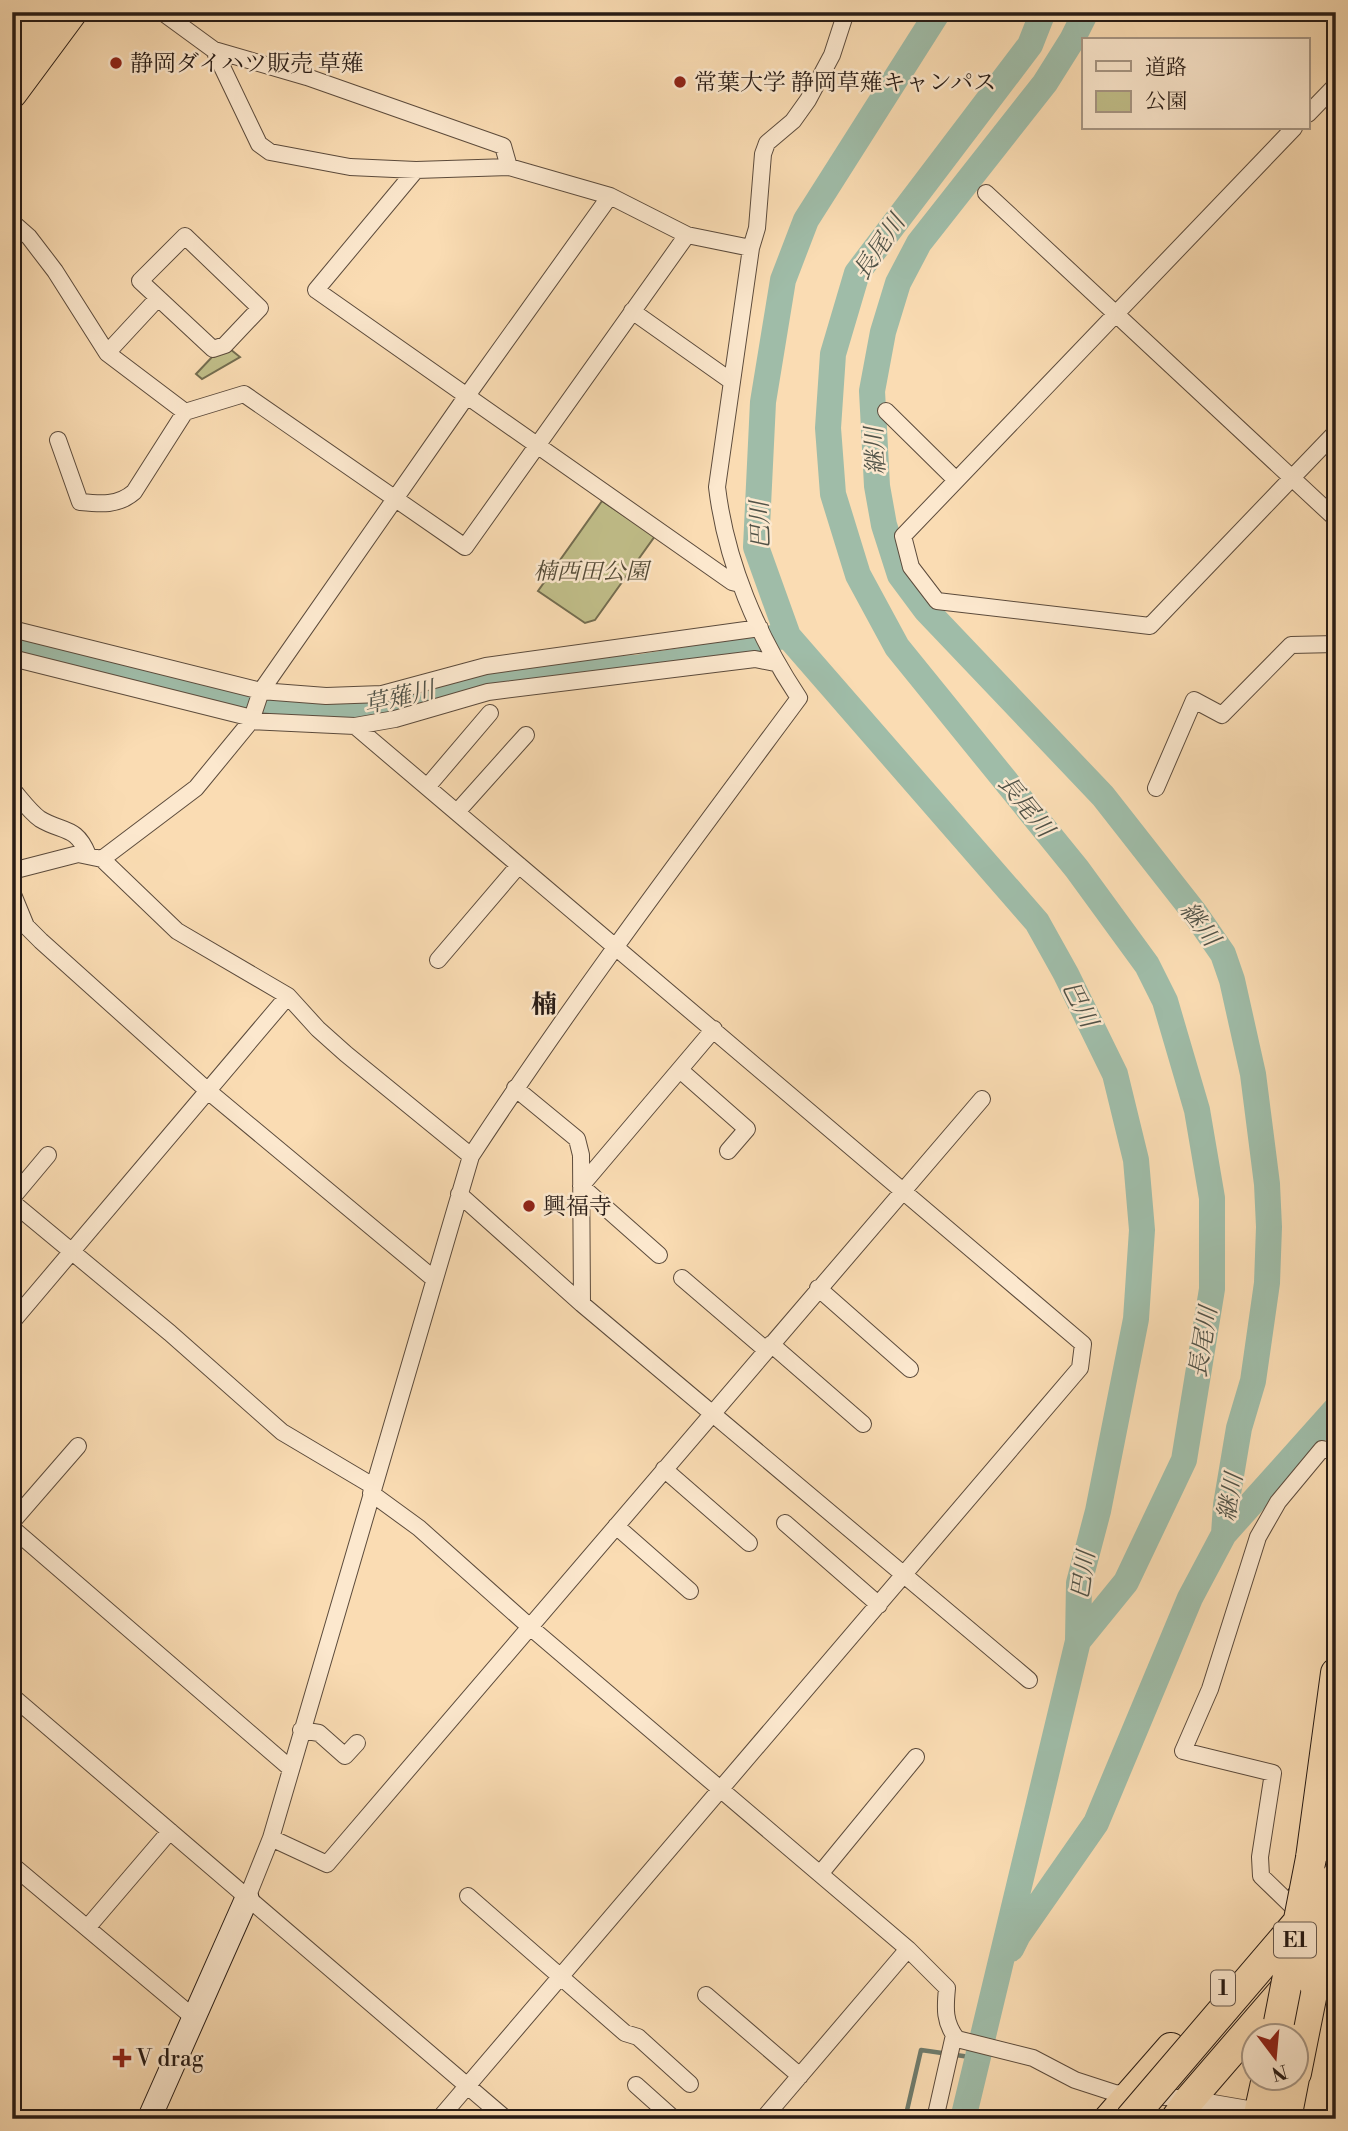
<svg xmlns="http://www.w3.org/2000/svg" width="1348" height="2131" viewBox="0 0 1348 2131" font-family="'Libre Bodoni','Noto Serif JP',serif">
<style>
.green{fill:#c1bf8a;stroke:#746d50;stroke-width:2}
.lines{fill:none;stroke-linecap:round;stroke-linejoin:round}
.stream{stroke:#6f7c6d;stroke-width:4.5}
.river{stroke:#9fbca8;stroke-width:26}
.street-casing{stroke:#5c4b3c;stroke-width:18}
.secondary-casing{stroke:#271b15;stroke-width:25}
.highway-casing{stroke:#271b15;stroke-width:32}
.street{stroke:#fce8ce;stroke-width:16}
.secondary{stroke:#fce8ce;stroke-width:23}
.highway{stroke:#fadcb3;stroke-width:30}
.highway-bridge-casing{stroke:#271b15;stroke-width:32;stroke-linecap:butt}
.highway-bridge{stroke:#fadcb3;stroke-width:30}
.poi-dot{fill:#8f2418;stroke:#fce8ce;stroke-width:2.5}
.labels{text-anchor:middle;stroke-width:5;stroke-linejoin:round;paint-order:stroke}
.shield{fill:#fce8ce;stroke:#67584c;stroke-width:2}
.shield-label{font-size:21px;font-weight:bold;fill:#271b15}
.poi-label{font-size:23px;fill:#271b15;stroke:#fce8ce;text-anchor:start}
.park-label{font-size:23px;font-style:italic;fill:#554c38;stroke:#fce8ce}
.water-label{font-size:24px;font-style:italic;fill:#515348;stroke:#fce8ce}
.quarter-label{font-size:26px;font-weight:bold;fill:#271b15;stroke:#fce8ce}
</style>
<rect width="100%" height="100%" fill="#fadcb3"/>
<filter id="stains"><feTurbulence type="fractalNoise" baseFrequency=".00286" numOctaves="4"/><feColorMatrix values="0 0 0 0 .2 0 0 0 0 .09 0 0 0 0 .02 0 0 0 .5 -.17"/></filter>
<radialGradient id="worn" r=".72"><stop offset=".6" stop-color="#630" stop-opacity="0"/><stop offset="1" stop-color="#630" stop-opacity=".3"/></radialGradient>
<!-- green -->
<path class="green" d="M230,349L240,357L202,379L196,374L212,357Z
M602,501L655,536L595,620L585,623L538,591Z"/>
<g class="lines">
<!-- stream -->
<path class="stream" d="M905,2119L921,2050L977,2058"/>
<!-- river -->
<path class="river" d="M938,12L806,220L783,280L763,402L756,547L788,636L1037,922L1066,974L1115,1074L1136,1160L1142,1230L1136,1319L1098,1511L1079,1583L1078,1641L963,2119
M1043,12L1030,45L857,273L833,354L828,428L833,494L858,575L897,647L1077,869L1147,965L1165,1001L1197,1110L1212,1198V1289L1184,1460L1126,1582L1078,1641
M12,643C124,672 240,712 356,710L493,675L635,668L711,656L776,637L788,636
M1224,1534L1336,1409
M1011,1949L1018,1935L1096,1823L1190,1598L1224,1534L1226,1505L1239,1428L1253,1381L1267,1283L1269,1227L1267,1184L1253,1074L1232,980L1223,954L1194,912L1103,796L926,610L900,575L884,525L877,486L872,391L883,332L898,283L919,243L1045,83L1072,40L1086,12"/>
<defs>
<path id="street" d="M162,12L214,50L259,144L270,152L350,167L416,170L509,167L610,196L687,235L751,248
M214,50L307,77L503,146L509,167
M1308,114L1336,85
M1294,128L903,536L911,567L937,601L1150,626L1336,432
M416,170L316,290L732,582L740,584
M986,193L1336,519
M12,222L29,237L55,271L107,353L185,412L244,394L465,547L687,235
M185,236L260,308L225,345L213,349L140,281Z
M632,311L731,381
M107,353L158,298
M886,411L956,480
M58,440L80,502C100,504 118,506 134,492L185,412
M12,629L261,691L326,696L382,694L486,666L760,628
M12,658L252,718
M251,721L355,726L1083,1344L1080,1368L439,2119
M355,726L395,719L488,692L755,659L775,663
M427,787L490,713
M1156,788L1194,700L1222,715L1291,645L1336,644
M12,789C20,798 30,812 40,819C63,833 76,825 88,855
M457,812L526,735
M102,859L196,788L251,721L261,691L466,397L610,196
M12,871L78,854L102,859L177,931L288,996L318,1029L346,1054L471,1156
M12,892L26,926L41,941L208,1091L434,1279
M438,960L519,865
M680,1070L747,1129L728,1151
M515,1088L577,1139L581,1155L582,1304
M459,1194L582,1304L1029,1680
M12,1198L48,1155
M12,1202L170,1333L282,1432L373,1486
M659,1255L581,1186L714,1029
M682,1278L766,1350
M818,1288L910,1369
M12,1322L288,996
M771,1344L863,1424
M664,1469L749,1543
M371,1493L419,1528L530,1627L908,1949L947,1988C945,2008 944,2023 957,2039L1033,2058L1075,2080L1115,2093L1190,2099L1248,2109
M12,1522L78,1446
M785,1523L879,1605
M616,1526L690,1591
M12,1528L290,1768
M12,1696L506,2119
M301,1730L319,1733L345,1756L357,1743
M271,1838L327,1864L982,1099
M12,1865L193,2017
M820,1874L916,1757
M468,1896L625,2033L638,2037L690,2084
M247,1898L271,1838L471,1156C574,999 687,849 799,698C757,635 726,562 717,487L751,248L757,228L763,154L767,143L793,121L808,100L832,55L846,12
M1293,1907L1261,1876L1260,1857L1273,1773L1183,1751L1210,1689L1258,1537L1278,1502L1322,1449L1336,1452
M87,1928L170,1831
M706,1995L800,2076
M636,2085L674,2119
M763,2119L908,1949
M935,2119L954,2035"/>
<path id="secondary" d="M149,2119L247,1898"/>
<path id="highway" d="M12,54L43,12
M12,93L72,12
M1311,1858L1336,1673
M1302,1897L1336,1857
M1296,2073L1314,1983
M1109,2119L1171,2048
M1176,2119L1190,2099L1292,1981
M1258,2119L1267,2078
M1286,2119L1294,2078"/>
</defs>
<!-- street casing -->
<use href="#street" class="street-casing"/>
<!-- secondary casing -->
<use href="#secondary" class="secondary-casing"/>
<!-- highway casing -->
<use href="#highway" class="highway-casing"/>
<!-- street -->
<use href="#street" class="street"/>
<!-- secondary -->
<use href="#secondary" class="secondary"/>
<!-- highway -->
<use href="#highway" class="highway"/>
<defs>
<path id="highway-bridge" d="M1299,1952L1336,1910
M1314,1983L1325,1924
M1279,2022L1311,1858
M1130,2119L1336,1878"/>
</defs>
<!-- highway-bridge casing -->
<use href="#highway-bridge" class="highway-bridge-casing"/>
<!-- highway-bridge -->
<use href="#highway-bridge" class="highway-bridge"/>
</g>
<!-- markers -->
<g class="poi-dot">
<circle cx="116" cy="63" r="7"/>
<circle cx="680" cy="82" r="7"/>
<circle cx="529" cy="1206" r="7"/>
<path d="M118.5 2047.5h7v7h7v7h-7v7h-7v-7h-7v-7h7z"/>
</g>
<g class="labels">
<!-- shield labels -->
<g class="shield">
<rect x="1274" y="1922.5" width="42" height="35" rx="5"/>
<rect x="1211" y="1970.5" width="24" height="35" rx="5"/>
</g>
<g class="shield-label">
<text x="1295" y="1947">E1</text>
<text x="1223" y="1995">1</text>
</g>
<!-- poi labels -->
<g class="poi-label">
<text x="130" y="71">静岡ダイハツ販売 草薙</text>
<text x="694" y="90">常葉大学 静岡草薙キャンパス</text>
<text x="543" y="1214">興福寺</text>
<text x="136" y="2066">V drag</text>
</g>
<!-- park labels -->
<g class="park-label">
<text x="591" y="579">楠西田公園</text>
</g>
<!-- water labels -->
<g class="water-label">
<text transform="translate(879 247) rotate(-56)" y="8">長尾川</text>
<text transform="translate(875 451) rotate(-93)" y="8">継川</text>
<text transform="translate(760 525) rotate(-92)" y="8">巴川</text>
<text transform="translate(399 697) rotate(-13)" y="8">草薙川</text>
<text transform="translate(1026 806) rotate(51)" y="8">長尾川</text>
<text transform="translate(1200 924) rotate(53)" y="8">継川</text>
<text transform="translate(1080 1004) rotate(63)" y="8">巴川</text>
<text transform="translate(1203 1342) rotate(-81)" y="8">長尾川</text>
<text transform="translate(1230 1497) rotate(-80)" y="8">継川</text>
<text transform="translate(1083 1575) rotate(-82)" y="8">巴川</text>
</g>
<!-- quarter labels -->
<g class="quarter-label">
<text x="544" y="1013">楠</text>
</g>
</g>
<!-- margin -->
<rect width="1348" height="2131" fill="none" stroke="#fadcb3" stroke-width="42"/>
<rect x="14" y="14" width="1320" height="2103" fill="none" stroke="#271b15" stroke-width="3.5"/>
<rect x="21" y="21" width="1306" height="2089" fill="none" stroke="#271b15" stroke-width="2"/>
<!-- legend -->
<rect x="1082" y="38" width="228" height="91" fill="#fce8ce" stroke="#a79684" stroke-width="2"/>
<rect x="1096" y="61" width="35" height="10" fill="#fce8ce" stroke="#a79684" stroke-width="2"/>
<text x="1145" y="74" font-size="21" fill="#271b15">道路</text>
<rect x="1096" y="91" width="35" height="21" fill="#c1bf8a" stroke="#a79684" stroke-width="2"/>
<text x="1145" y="108" font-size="21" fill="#271b15">公園</text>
<!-- north arrow -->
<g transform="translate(1275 2057) rotate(164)"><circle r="33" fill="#fce8ce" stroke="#a79684" stroke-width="2"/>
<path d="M0-5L12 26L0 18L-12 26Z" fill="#8f2418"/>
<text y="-10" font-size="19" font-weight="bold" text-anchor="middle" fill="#271b15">N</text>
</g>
<rect width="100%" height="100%" filter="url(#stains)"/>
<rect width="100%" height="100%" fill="url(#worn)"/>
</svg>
